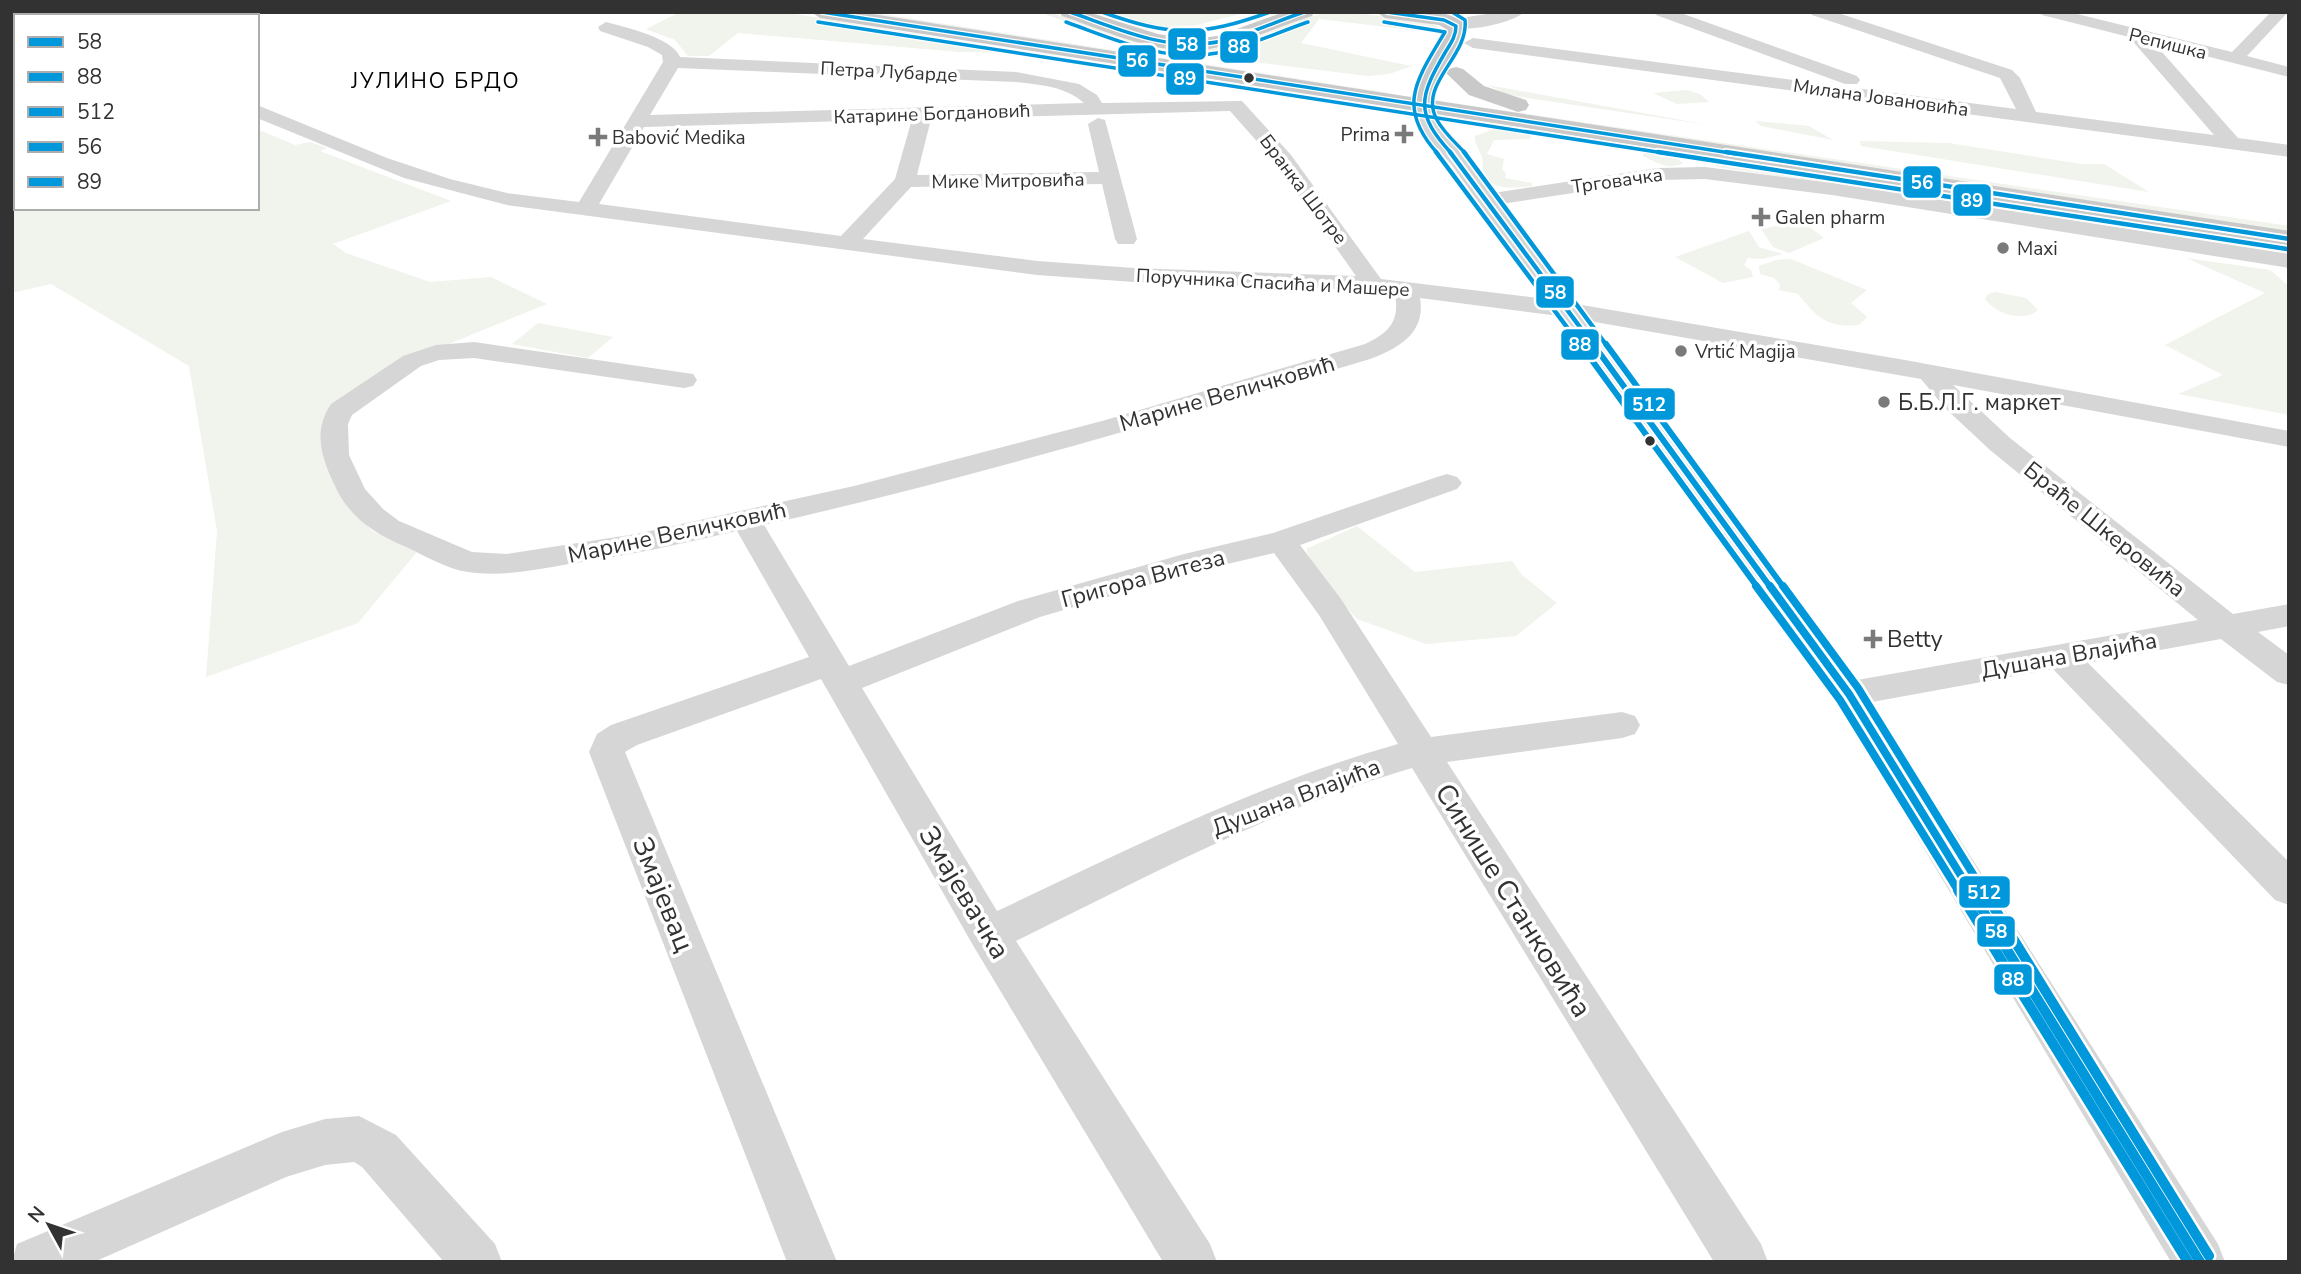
<svg xmlns="http://www.w3.org/2000/svg" width="2301" height="1274" viewBox="0 0 2301 1274" font-family="'Nunito Sans',sans-serif">
<style>
.green{fill:#f1f3ed}
.lines{fill:none;stroke-linecap:round;stroke-linejoin:round}
.minor{fill:#d6d6d6;fill-rule:evenodd}
.major{fill:#c9c9c9;fill-rule:evenodd}
.bus-1-far4-casing{stroke:#fff;stroke-width:6}
.bus-1-far3-casing{stroke:#fff;stroke-width:8}
.bus-1-far2-casing{stroke:#fff;stroke-width:10}
.bus-1-far1-casing{stroke:#fff;stroke-width:13}
.bus-1-casing{stroke:#fff;stroke-width:15}
.bus-2-far4-casing{stroke:#fff;stroke-width:6}
.bus-2-far3-casing{stroke:#fff;stroke-width:8}
.bus-2-far2-casing{stroke:#fff;stroke-width:10}
.bus-2-far1-casing{stroke:#fff;stroke-width:13}
.bus-2-casing{stroke:#fff;stroke-width:15}
.bus-3-far4-casing{stroke:#fff;stroke-width:6}
.bus-3-far3-casing{stroke:#fff;stroke-width:8}
.bus-3-far2-casing{stroke:#fff;stroke-width:10}
.bus-3-far1-casing{stroke:#fff;stroke-width:13}
.bus-3-casing{stroke:#fff;stroke-width:15}
.bus-4-far1-casing{stroke:#fff;stroke-width:6}
.bus-4-casing{stroke:#fff;stroke-width:8}
.bus-5-far1-casing{stroke:#fff;stroke-width:6}
.bus-5-casing{stroke:#fff;stroke-width:8}
.bus-1-far4{stroke:#0098da;stroke-width:3.5}
.bus-1-far3{stroke:#0098da;stroke-width:4.5}
.bus-1-far2{stroke:#0098da;stroke-width:6}
.bus-1-far1{stroke:#0098da;stroke-width:8}
.bus-1{stroke:#0098da;stroke-width:10}
.bus-2-far4{stroke:#0098da;stroke-width:3.5}
.bus-2-far3{stroke:#0098da;stroke-width:4.5}
.bus-2-far2{stroke:#0098da;stroke-width:6}
.bus-2-far1{stroke:#0098da;stroke-width:8}
.bus-2{stroke:#0098da;stroke-width:10}
.bus-3-far4{stroke:#0098da;stroke-width:3.5}
.bus-3-far3{stroke:#0098da;stroke-width:4.5}
.bus-3-far2{stroke:#0098da;stroke-width:6}
.bus-3-far1{stroke:#0098da;stroke-width:8}
.bus-3{stroke:#0098da;stroke-width:10}
.bus-4-far1{stroke:#0098da;stroke-width:3.5}
.bus-4{stroke:#0098da;stroke-width:4.5}
.bus-5-far1{stroke:#0098da;stroke-width:3.5}
.bus-5{stroke:#0098da;stroke-width:4.5}
.bus-dot{fill:#323232;stroke:#fff;stroke-width:2.5}
.poi-dot{fill:#7a7a7a;stroke:#fff;stroke-width:2.5}
.labels{text-anchor:middle;stroke-width:7;stroke-linejoin:round;paint-order:stroke}
.far-street-label{font-size:19px;fill:#323232;stroke:#fff}
.far-poi-label{font-size:19px;fill:#323232;stroke:#fff;text-anchor:start}
.far-neighbourhood-label{font-size:21px;letter-spacing:2px;fill:#000;stroke:#fff}
.street-label{font-size:23px;fill:#323232;stroke:#fff}
.poi-label{font-size:23px;fill:#323232;stroke:#fff;text-anchor:start}
.near-street-label{font-size:28px;fill:#323232;stroke:#fff}
.line-badge{stroke:#fff;stroke-width:2.5}
.badge-label{font-size:19px;text-anchor:middle;font-weight:bold;fill:#fff}
</style>
<rect width="100%" height="100%" fill="#fff"/>
<!-- green -->
<path class="green" d="M35,12H247L231,16H25Z
M680,12H783L1034,53L960,52L738,33L709,56H688L675,40L646,29Z
M851,12H868L1389,93H1386Z
M1039,12H1048L1175,48L1325,13L1363,14L1426,21L1440,28L1438,33L1319,19L1301,43L1411,66L1418,64L1389,74L1368,76L1228,59L1122,42Z
M1092,12H1248L1167,33Z
M16,19V208H257V129L295,145L310,142L327,148L320,151L451,201L333,244L346,253L430,282L491,277L547,304L397,365L322,442L335,487L371,530L417,552L358,623L206,677L217,531L189,366L51,284L12,293V20Z
M1488,85L1709,125L1521,97L1504,93Z
M1687,90L1700,94L1709,102L1677,104L1653,93Z
M1473,106L2289,226V235Z
M1756,121L1809,126L1833,140L1761,126Z
M1517,128L1533,131L1530,139L1494,140L1487,154L1504,159L1502,169L1506,174L1505,178L1532,183V186C1515,188 1486,192 1483,169C1482,165 1483,161 1482,158C1480,150 1474,144 1475,136L1492,130Z
M1593,140L1667,151L1683,163C1667,171 1657,162 1643,156L1644,151L1592,143Z
M1860,141L1949,143L2081,164H2104L2149,192L1861,146Z
M1716,159L1933,192L2004,204L2015,210L1717,167L1714,164Z
M1802,221L1824,238L1789,253L1773,247L1761,229Z
M1749,231L1759,247L1783,254L1762,259L1748,258L1744,265L1751,270L1753,277L1723,283L1675,257Z
M2186,258L2270,270L2289,286V415L2178,394L2223,375L2165,345L2265,293Z
M1791,259L1867,290L1851,303L1867,317L1859,325C1827,328 1818,318 1798,294L1779,290L1780,284L1774,278L1760,274L1759,266L1776,260Z
M1996,292L2026,298L2038,310C2025,323 1995,314 1985,299L1988,294Z
M538,323L613,337L588,358L512,344Z
M1357,526L1415,572L1512,561L1522,575L1557,603L1516,636L1426,644L1357,619L1315,573L1306,549Z"/>
<g class="lines">
<!-- minor -->
<path class="minor" d="M1500,12H1524C1512,24 1457,35 1446,24L1454,19Z
M1654,12H1678L1857,76L1860,80L1857,84H1845L1656,15Z
M1810,12H1835L2012,70L2020,78L2036,112L2214,135L2129,37L2042,15L2040,12H2069L2232,52L2271,12H2288L2247,56L2289,67V77L2154,43L2238,138L2289,145V157L1473,48L1464,43L1473,38L2016,109L2000,78L1812,15Z
M606,22C625,27 673,38 680,57L1016,72L1079,84L1097,95L1102,103L1242,101L1291,155L1381,279L1547,299L1451,164L1431,144L1410,106L1419,100L1426,102L1446,137L1465,156L1493,193L1658,168L1705,167L1832,183L2289,254V268L1832,195L1705,179L1658,180L1501,204L1576,304L1905,360L2289,431V447L1953,385L2010,438L2233,614L2289,604V626L2258,632L2289,655V685L2277,682L2221,639L2088,663L2289,862V905L2275,900L2053,669L1872,702L2218,1244L2225,1262H2171L1837,703L1559,316L1420,298C1426,333 1399,348 1370,359C1169,419 968,479 764,525L849,666L1018,601L1184,554L1273,533L1437,477L1447,474L1457,477L1462,483L1457,489L1300,545L1341,599L1431,737L1622,712L1635,716L1640,725L1635,734L1622,738L1447,762L1761,1244L1768,1262H1714L1412,768C1274,808 1145,878 1016,941L1210,1244L1217,1262H1163L974,947L821,679L637,745L625,752L837,1262H787L589,752L597,734L611,725L809,657L737,531C681,544 626,556 569,564C535,570 502,577 468,572C446,569 424,555 404,546C373,533 348,516 334,484C321,456 313,431 331,404L403,356L436,345L474,342L693,374L697,380L693,386L684,388L474,358L439,360L421,366L352,415L348,424L349,455L365,489L383,509L399,521L472,552L507,554L636,534L854,486L1102,421L1365,344C1388,333 1400,322 1395,295L1344,289L1134,282L1037,275L507,205L404,178L257,118V105L387,158L450,179L507,193L579,202L663,62L662,55L648,47L600,31L598,27ZM678,68L1016,82C1040,85 1065,86 1084,103L650,115ZM1230,111L1276,163L1356,276L1134,268L1037,261L863,239L911,187L1102,184L1115,239L1118,244H1134L1137,239L1105,120L1098,118L1088,124L1099,172L917,175L931,119ZM912,119L895,179L841,236L599,204L644,127ZM1589,321L1921,379L1945,408L1990,450L2198,620L1857,680ZM1274,553L1319,615L1398,744C1259,783 1128,850 997,911L862,688L1040,617L1189,573Z
M359,1116L396,1135L495,1244L502,1262H444L362,1167L354,1162L325,1165L286,1177L94,1262H12L17,1244L282,1132L325,1119Z"/>
<!-- major -->
<path class="major" d="M811,12H859L1411,97L1446,29L1439,25L1385,18L1376,12C1401,12 1449,4 1467,27L1436,86L1432,100L2289,231V247L820,18Z
M1060,12H1088L1158,34L1194,39L1217,36L1284,12H1314L1312,16C1279,26 1248,42 1214,48C1163,59 1109,32 1062,16Z
M1456,67L1463,69L1484,86L1526,100L1529,105L1526,110L1518,112L1469,95L1446,73L1449,69Z"/>
<defs>
<path id="bus-1-far4" d="M1070,12C1119,29 1169,53 1222,41C1250,34 1277,21 1304,12
M1387,12L1444,20L1456,26C1456,36 1451,43 1446,51C1419,97 1414,113 1452,154"/>
<path id="bus-1-far3" d="M1450,152L1594,346"/>
<path id="bus-1-far2" d="M1593,344L1771,588"/>
<path id="bus-1-far1" d="M1770,586L1849,694L1971,892"/>
<path id="bus-1" d="M1970,890L2200,1262"/>
<path id="bus-2-far4" d="M1066,22C1114,39 1165,63 1217,53C1248,47 1278,32 1308,22
M1384,22L1445,32C1417,79 1395,107 1438,154"/>
<path id="bus-2-far3" d="M1436,152L1581,346"/>
<path id="bus-2-far2" d="M1580,344L1758,588"/>
<path id="bus-2-far1" d="M1756,586L1840,700L1959,892"/>
<path id="bus-2" d="M1958,890L2188,1262"/>
<path id="bus-3-far4" d="M1102,12C1172,37 1200,37 1270,12
M1452,12L1465,20C1469,57 1417,84 1437,120C1444,133 1456,143 1466,154"/>
<path id="bus-3-far3" d="M1464,152L1607,346"/>
<path id="bus-3-far2" d="M1606,344L1784,588"/>
<path id="bus-3-far1" d="M1783,586L1858,688L1984,892"/>
<path id="bus-3" d="M1983,890L2209,1256"/>
<path id="bus-4-far1" d="M822,12L1737,154"/>
<path id="bus-4" d="M1726,152L2289,239"/>
<path id="bus-5-far1" d="M818,22L1670,154"/>
<path id="bus-5" d="M1658,152L2287,249"/>
</defs>
<!-- bus-1-far4 casing -->
<use href="#bus-1-far4" class="bus-1-far4-casing"/>
<!-- bus-1-far3 casing -->
<use href="#bus-1-far3" class="bus-1-far3-casing"/>
<!-- bus-1-far2 casing -->
<use href="#bus-1-far2" class="bus-1-far2-casing"/>
<!-- bus-1-far1 casing -->
<use href="#bus-1-far1" class="bus-1-far1-casing"/>
<!-- bus-1 casing -->
<use href="#bus-1" class="bus-1-casing"/>
<!-- bus-2-far4 casing -->
<use href="#bus-2-far4" class="bus-2-far4-casing"/>
<!-- bus-2-far3 casing -->
<use href="#bus-2-far3" class="bus-2-far3-casing"/>
<!-- bus-2-far2 casing -->
<use href="#bus-2-far2" class="bus-2-far2-casing"/>
<!-- bus-2-far1 casing -->
<use href="#bus-2-far1" class="bus-2-far1-casing"/>
<!-- bus-2 casing -->
<use href="#bus-2" class="bus-2-casing"/>
<!-- bus-3-far4 casing -->
<use href="#bus-3-far4" class="bus-3-far4-casing"/>
<!-- bus-3-far3 casing -->
<use href="#bus-3-far3" class="bus-3-far3-casing"/>
<!-- bus-3-far2 casing -->
<use href="#bus-3-far2" class="bus-3-far2-casing"/>
<!-- bus-3-far1 casing -->
<use href="#bus-3-far1" class="bus-3-far1-casing"/>
<!-- bus-3 casing -->
<use href="#bus-3" class="bus-3-casing"/>
<!-- bus-4-far1 casing -->
<use href="#bus-4-far1" class="bus-4-far1-casing"/>
<!-- bus-4 casing -->
<use href="#bus-4" class="bus-4-casing"/>
<!-- bus-5-far1 casing -->
<use href="#bus-5-far1" class="bus-5-far1-casing"/>
<!-- bus-5 casing -->
<use href="#bus-5" class="bus-5-casing"/>
<!-- bus-1-far4 -->
<use href="#bus-1-far4" class="bus-1-far4"/>
<!-- bus-1-far3 -->
<use href="#bus-1-far3" class="bus-1-far3"/>
<!-- bus-1-far2 -->
<use href="#bus-1-far2" class="bus-1-far2"/>
<!-- bus-1-far1 -->
<use href="#bus-1-far1" class="bus-1-far1"/>
<!-- bus-1 -->
<use href="#bus-1" class="bus-1"/>
<!-- bus-2-far4 -->
<use href="#bus-2-far4" class="bus-2-far4"/>
<!-- bus-2-far3 -->
<use href="#bus-2-far3" class="bus-2-far3"/>
<!-- bus-2-far2 -->
<use href="#bus-2-far2" class="bus-2-far2"/>
<!-- bus-2-far1 -->
<use href="#bus-2-far1" class="bus-2-far1"/>
<!-- bus-2 -->
<use href="#bus-2" class="bus-2"/>
<!-- bus-3-far4 -->
<use href="#bus-3-far4" class="bus-3-far4"/>
<!-- bus-3-far3 -->
<use href="#bus-3-far3" class="bus-3-far3"/>
<!-- bus-3-far2 -->
<use href="#bus-3-far2" class="bus-3-far2"/>
<!-- bus-3-far1 -->
<use href="#bus-3-far1" class="bus-3-far1"/>
<!-- bus-3 -->
<use href="#bus-3" class="bus-3"/>
<!-- bus-4-far1 -->
<use href="#bus-4-far1" class="bus-4-far1"/>
<!-- bus-4 -->
<use href="#bus-4" class="bus-4"/>
<!-- bus-5-far1 -->
<use href="#bus-5-far1" class="bus-5-far1"/>
<!-- bus-5 -->
<use href="#bus-5" class="bus-5"/>
</g>
<!-- markers -->
<g class="bus-dot">
<circle cx="1249" cy="78" r="6"/>
<circle cx="1650" cy="441" r="6"/>
</g>
<g class="poi-dot">
<path d="M1400.5 123.5h7v7h7v7h-7v7h-7v-7h-7v-7h7z"/>
<path d="M594.5 126.5h7v7h7v7h-7v7h-7v-7h-7v-7h7z"/>
<path d="M1757.5 206.5h7v7h7v7h-7v7h-7v-7h-7v-7h7z"/>
<circle cx="2003" cy="248" r="7"/>
<circle cx="1681" cy="351" r="7"/>
<circle cx="1884" cy="402" r="7"/>
<path d="M1869.5 628.5h7v7h7v7h-7v7h-7v-7h-7v-7h7z"/>
</g>
<g class="labels">
<!-- far-street labels -->
<g class="far-street-label">
<text transform="translate(2168 43) rotate(14)" y="7">Репишка</text>
<text transform="translate(889 71) rotate(3)" y="7">Петра Лубарде</text>
<text transform="translate(1881 97) rotate(8)" y="7">Милана Јовановића</text>
<text transform="translate(932 113) rotate(-2)" y="7">Катарине Богдановић</text>
<text transform="translate(1008 180) rotate(-1)" y="7">Мике Митровића</text>
<text transform="translate(1617 180) rotate(-8)" y="7">Трговачка</text>
<text transform="translate(1304 189) rotate(53)" y="7">Бранка Шотре</text>
<text transform="translate(1273 282) rotate(3)" y="7">Поручника Спасића и Машере</text>
</g>
<!-- far-poi labels -->
<g class="far-poi-label">
<text x="1390" y="141" text-anchor="end">Prima</text>
<text x="612" y="144">Babović Medika</text>
<text x="1775" y="224">Galen pharm</text>
<text x="2017" y="255">Maxi</text>
<text x="1695" y="358">Vrtić Magija</text>
</g>
<!-- far-neighbourhood labels -->
<g class="far-neighbourhood-label">
<text x="436" y="88">ЈУЛИНО БРДО</text>
</g>
<!-- street labels -->
<g class="street-label">
<text transform="translate(1227 393) rotate(-16)" y="8">Марине Величковић</text>
<text transform="translate(2105 529) rotate(39)" y="8">Браће Шкеровића</text>
<text transform="translate(677 532) rotate(-12)" y="8">Марине Величковић</text>
<text transform="translate(1143 578) rotate(-15)" y="8">Григора Витеза</text>
<text transform="translate(2069 655) rotate(-10)" y="8">Душана Влајића</text>
<text transform="translate(1296 797) rotate(-21)" y="8">Душана Влајића</text>
</g>
<!-- poi labels -->
<g class="poi-label">
<text x="1898" y="410">Б.Б.Л.Г. маркет</text>
<text x="1887" y="647">Betty</text>
</g>
<!-- near-street labels -->
<g class="near-street-label">
<text transform="translate(965 892) rotate(59)" y="10">Змајевачка</text>
<text transform="translate(664 894) rotate(68)" y="10">Змајевац</text>
<text transform="translate(1514 900) rotate(58)" y="10">Синише Станковића</text>
</g>
</g>
<g class="line-badge">
<rect x="1167" y="27" width="40" height="34" rx="7" fill="#0098da"/>
<rect x="1219" y="30" width="40" height="34" rx="7" fill="#0098da"/>
<rect x="1117" y="44" width="40" height="34" rx="7" fill="#0098da"/>
<rect x="1165" y="62" width="40" height="34" rx="7" fill="#0098da"/>
<rect x="1902" y="165" width="40" height="34" rx="7" fill="#0098da"/>
<rect x="1952" y="183" width="40" height="34" rx="7" fill="#0098da"/>
<rect x="1535" y="275" width="40" height="34" rx="7" fill="#0098da"/>
<rect x="1560" y="328" width="40" height="33" rx="7" fill="#0098da"/>
<rect x="1623" y="387" width="53" height="34" rx="7" fill="#0098da"/>
<rect x="1958" y="875" width="53" height="34" rx="7" fill="#0098da"/>
<rect x="1976" y="915" width="40" height="33" rx="7" fill="#0098da"/>
<rect x="1993" y="963" width="40" height="33" rx="7" fill="#0098da"/>
</g>
<g class="badge-label">
<text x="1187" y="51">58</text>
<text x="1239" y="53">88</text>
<text x="1137" y="67">56</text>
<text x="1185" y="85">89</text>
<text x="1922" y="189">56</text>
<text x="1972" y="207">89</text>
<text x="1555" y="299">58</text>
<text x="1580" y="351">88</text>
<text x="1649" y="411">512</text>
<text x="1984" y="899">512</text>
<text x="1996" y="938">58</text>
<text x="2013" y="986">88</text>
</g>
<!-- border -->
<rect width="2301" height="1274" fill="none" stroke="#323232" stroke-width="28"/>
<!-- legend -->
<rect x="14" y="14" width="245" height="196" fill="#ffffff" stroke="#adadad" stroke-width="2"/>
<rect x="28" y="37" width="35" height="10" fill="#0098da" stroke="#adadad" stroke-width="2"/>
<text x="77" y="49" font-size="21" fill="#323232">58</text>
<rect x="28" y="72" width="35" height="10" fill="#0098da" stroke="#adadad" stroke-width="2"/>
<text x="77" y="84" font-size="21" fill="#323232">88</text>
<rect x="28" y="107" width="35" height="10" fill="#0098da" stroke="#adadad" stroke-width="2"/>
<text x="77" y="119" font-size="21" fill="#323232">512</text>
<rect x="28" y="142" width="35" height="10" fill="#0098da" stroke="#adadad" stroke-width="2"/>
<text x="77" y="154" font-size="21" fill="#323232">56</text>
<rect x="28" y="177" width="35" height="10" fill="#0098da" stroke="#adadad" stroke-width="2"/>
<text x="77" y="189" font-size="21" fill="#323232">89</text>
<!-- north arrow -->
<g transform="translate(49 1225) rotate(310)" stroke="#ffffff" stroke-width="5" paint-order="stroke">
<path d="M0-5L12 26L0 18L-12 26Z" fill="#323232"/>
<text y="-10" font-size="19" font-weight="bold" text-anchor="middle" fill="#323232">N</text>
</g>
</svg>
